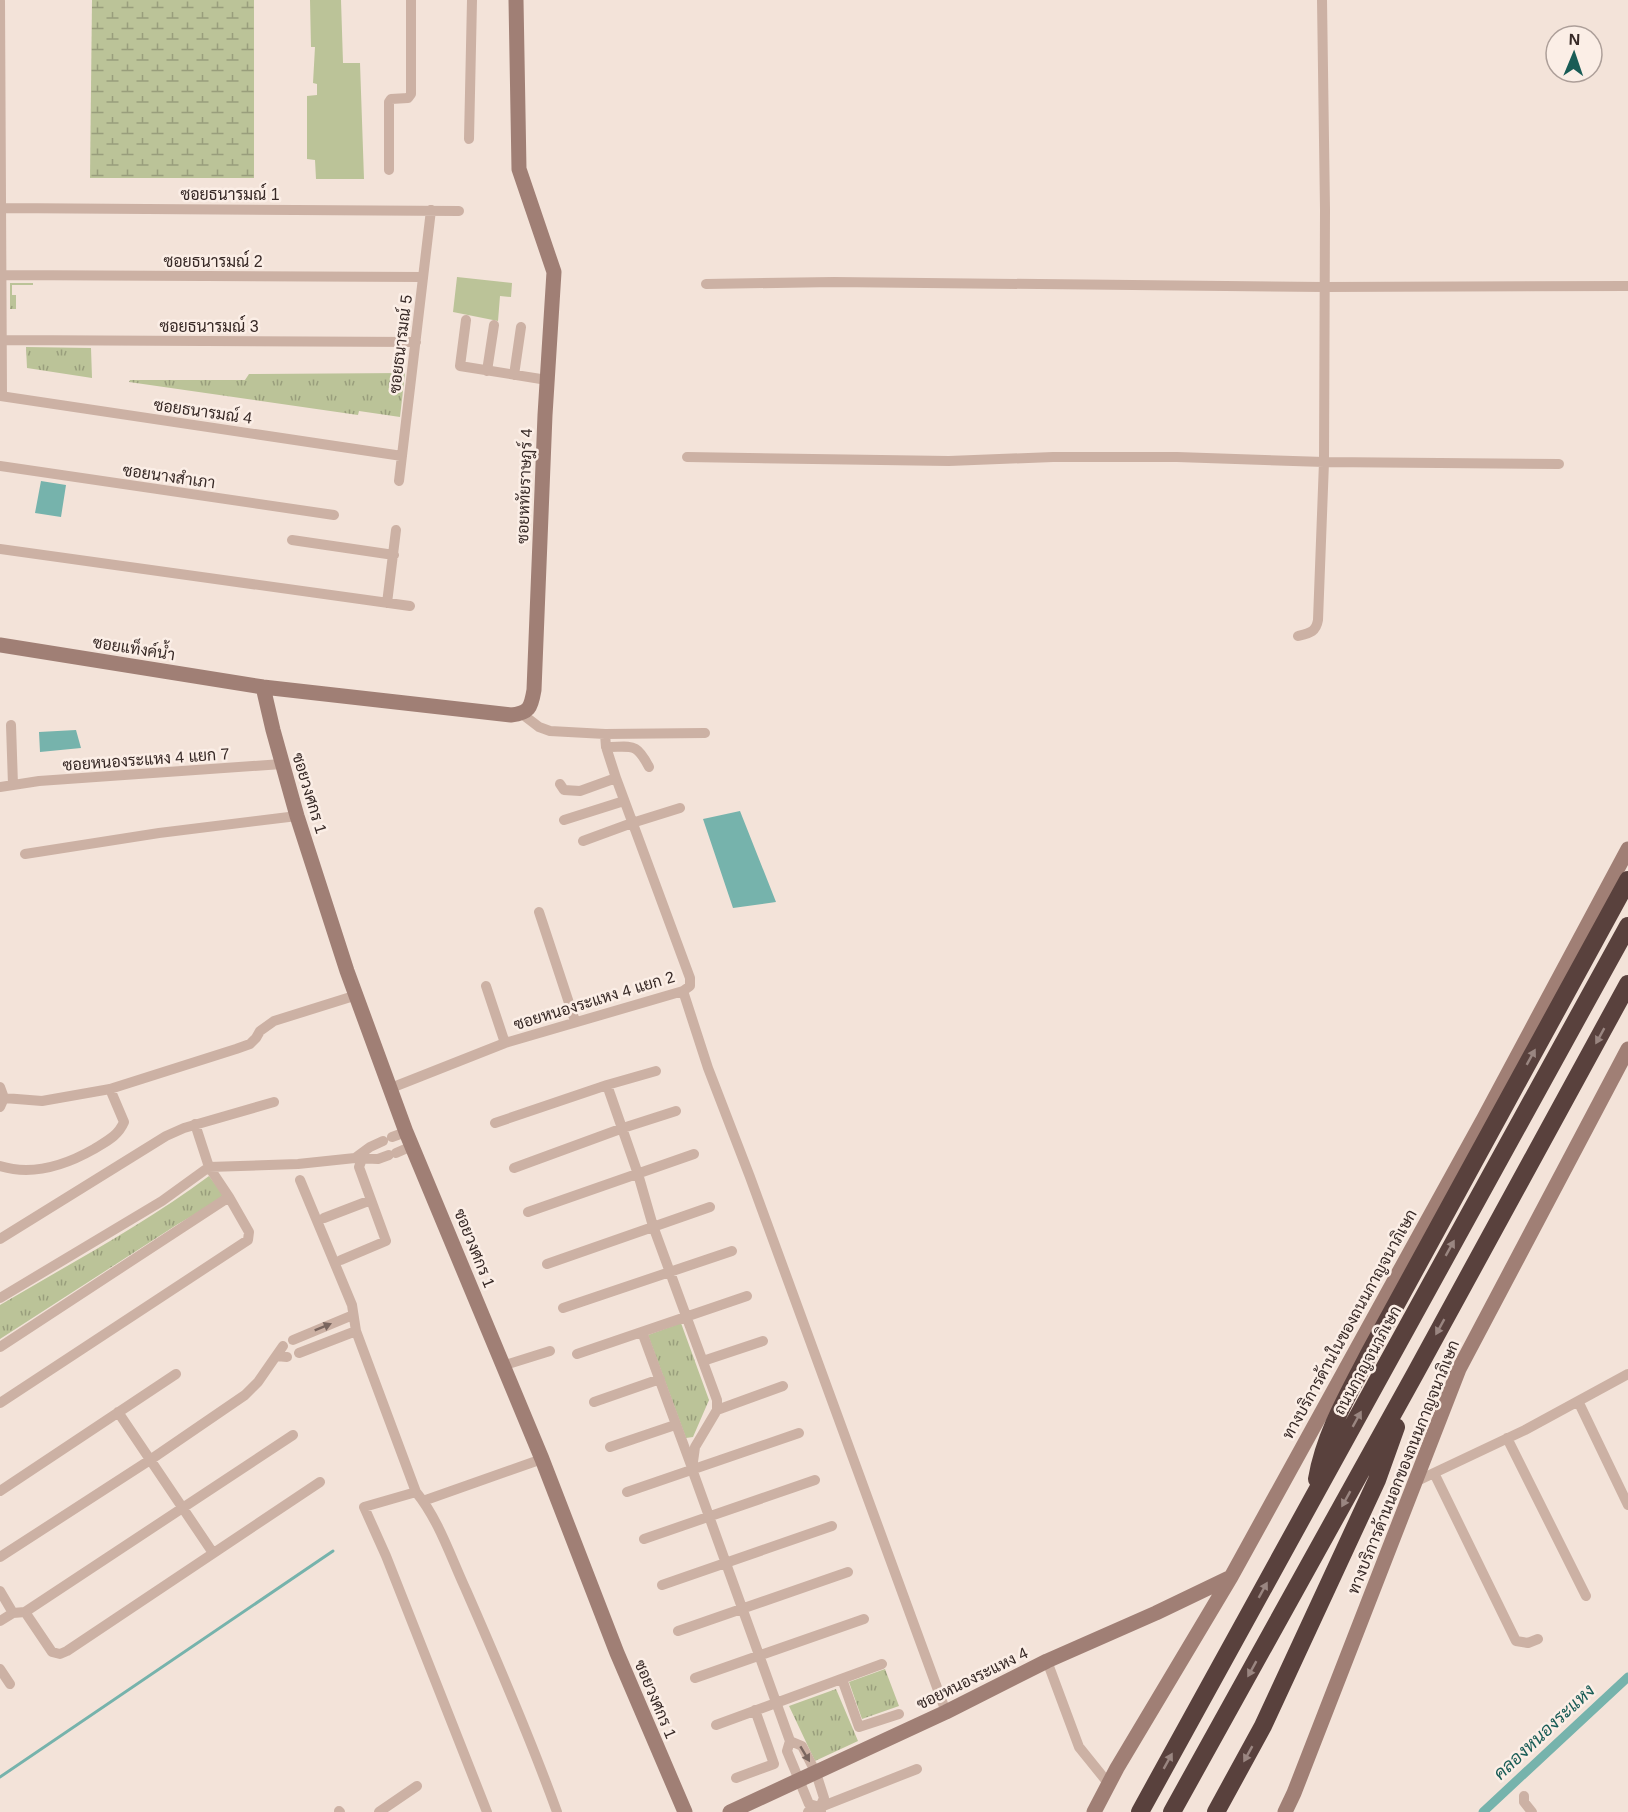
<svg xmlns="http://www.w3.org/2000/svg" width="1628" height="1812" viewBox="0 0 1628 1812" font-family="Arial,Sarabun,sans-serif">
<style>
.green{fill:#bbc398}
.wetland{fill:url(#wetland-marsh)}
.park{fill:url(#park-tufts)}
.water{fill:#76b3ac}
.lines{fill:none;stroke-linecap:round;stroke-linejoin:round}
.stream{stroke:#76b3ac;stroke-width:3}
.canal{stroke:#76b3ac;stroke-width:9}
.street{stroke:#ccb1a4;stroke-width:10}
.secondary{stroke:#a07f75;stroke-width:15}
.highway{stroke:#59413d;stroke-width:18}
.oneway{fill:#9a8681}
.oneway2{fill:#7a665f}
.labels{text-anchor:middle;stroke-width:5;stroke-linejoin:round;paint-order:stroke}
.street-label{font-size:16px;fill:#372926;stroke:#fbeee6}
.water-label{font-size:18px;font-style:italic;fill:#195c56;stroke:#fbeee6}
</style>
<defs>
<pattern id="wetland-marsh" width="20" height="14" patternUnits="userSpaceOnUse" patternTransform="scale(1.5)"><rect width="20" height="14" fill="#bbc398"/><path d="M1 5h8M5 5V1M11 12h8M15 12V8" fill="none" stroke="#999e7c"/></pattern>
<pattern id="park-tufts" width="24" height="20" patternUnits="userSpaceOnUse" patternTransform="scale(1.5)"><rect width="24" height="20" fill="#bbc398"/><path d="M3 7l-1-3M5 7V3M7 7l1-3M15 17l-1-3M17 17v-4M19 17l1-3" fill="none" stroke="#999e7c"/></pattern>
</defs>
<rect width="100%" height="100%" fill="#f3e3d9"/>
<!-- green -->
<path class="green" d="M310,0H341L343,63H360L364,179H316L315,160L307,159V96L317,95V84L313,83L315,47H311Z
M457,277L512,283L511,297L500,296L498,321L453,312Z"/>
<!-- wetland -->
<path class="wetland" d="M92,0H254V178H90Z"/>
<!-- park -->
<path class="park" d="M10,283H33V285H12V295H16V309H10Z
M26,347L91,348L92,378L27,368Z
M405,373L400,417L359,411L358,415L129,382L130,380H245L249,374Z
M209,1176L225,1197L178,1224L0,1339V1305C71,1263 143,1225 209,1176Z
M681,1323L709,1400L693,1437L686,1438L648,1335Z
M885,1669L899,1706L862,1719L849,1682Z
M836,1689L858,1741L815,1761L789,1706Z"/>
<!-- water -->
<path class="water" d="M41,481L66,485L61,517L35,513Z
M76,730L81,748L40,752L39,732Z
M740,811L776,902L733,908L703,819Z"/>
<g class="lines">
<!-- stream -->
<path class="stream" d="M0,1777L333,1551"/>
<!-- canal -->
<path class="canal" d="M1483,1812L1628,1677"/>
<!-- street -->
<path class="street" d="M0,1L2,396
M469,139L472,0
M389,170V102L391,99L408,98L411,94V0
M1,208L459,211
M2,275L423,277
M706,284L834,282L1324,287L1628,286
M466,320L460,366L547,380
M2,340L416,342
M487,371L494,325
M514,375L521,327
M0,396L402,456
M687,457L949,461L1053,457H1177L1324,462L1559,464
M0,466L334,515
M399,481L431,210
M292,540L394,555
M0,549L410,606
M387,603L396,530
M1298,636C1310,633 1316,632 1318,620L1324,462L1325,210L1322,0
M522,714L539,727L550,731L605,734L705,733
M11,725L13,785
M606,747C633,747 636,742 649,767
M560,784L564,790L580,791L616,778
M0,787L39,781L282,764
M564,820L624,801
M583,841L632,823L680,808
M25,854L159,833L297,816
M539,912L575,1021
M486,986L505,1043
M683,991L708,1068L750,1177L946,1712
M607,1085L638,1174L653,1226L717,1400V1410L695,1447L692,1469L790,1741L787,1751L809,1804L820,1807
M0,1087L4,1098L0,1107
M391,1088L505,1043L683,991L690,986V978L616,778L606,747L605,734
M4,1098L42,1101L110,1089L236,1049L250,1044L256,1038L260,1031L274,1021L357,995
M495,1123L607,1085L656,1071
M392,1137L406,1132
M396,1153L412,1146
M355,1158L370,1147L383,1141
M0,1166C32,1176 66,1165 94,1149C107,1141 118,1136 124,1122L110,1089
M514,1168L623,1128L676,1111
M300,1180L352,1305L356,1331L416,1492C439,1520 451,1558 466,1590C498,1663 530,1737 557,1812
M528,1212L694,1154
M324,1218L371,1200
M0,1239L166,1136L184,1128L274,1102
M341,1260L386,1241L359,1167L362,1159
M547,1264L710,1207
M0,1298L162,1201L209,1167L298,1164L355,1158L378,1159L389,1155
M563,1308L732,1251
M642,1332L691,1465
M293,1340L353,1315
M283,1346L276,1356L287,1357
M0,1347L229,1197L209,1167L195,1124
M299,1353L356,1331
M577,1354L747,1296
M703,1361L763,1341
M502,1366L550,1351
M1578,1401L1628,1505
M594,1402L660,1379
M0,1403L248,1240L249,1232L229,1197
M717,1410L783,1386
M118,1412L213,1553
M1507,1438L1586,1596
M610,1447L675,1425
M1434,1473L1516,1641L1528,1643L1538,1639
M1417,1481L1525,1430L1628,1374
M0,1491L176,1374
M416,1492L364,1507L386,1556L487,1812
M627,1492L799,1433
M423,1501L542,1459
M644,1539L815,1480
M0,1557L150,1460L245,1395L258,1382L276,1356
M662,1585L832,1526
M0,1591L13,1613
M25,1612L52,1652L60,1654L67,1651L320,1482
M0,1621L13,1613L25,1612L293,1435
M678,1631L848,1572
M1047,1661L1079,1747L1108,1783
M0,1669L10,1684
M695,1678L864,1619
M842,1679L859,1727L899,1714
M716,1725L882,1664
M790,1741L802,1746L816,1773L824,1798L820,1807L821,1811
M736,1778L774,1764L755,1710
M1524,1796V1802L1532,1812
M339,1811L340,1812
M379,1812L417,1786
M808,1812L917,1769"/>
<!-- secondary -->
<path class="secondary" d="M0,645L263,687L511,715C529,713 531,708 534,690L545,415L554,272L519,169L516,0
M263,687L273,730L297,816L347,971L406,1132L542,1459L617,1653L685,1812
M730,1812L946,1712L1047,1661L1156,1613L1231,1577
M1094,1812L1117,1768L1231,1577L1484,1118L1628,849
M1285,1812L1294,1793L1459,1369L1628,1049"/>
<!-- highway -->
<path class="highway" d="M1317,1479C1325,1433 1349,1393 1370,1352L1628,880
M1140,1812L1628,926
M1172,1812L1415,1374L1628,984
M1216,1812L1263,1726L1377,1480L1396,1427"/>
</g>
<!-- one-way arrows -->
<defs><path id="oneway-solid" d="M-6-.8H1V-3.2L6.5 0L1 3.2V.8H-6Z" transform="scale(1.5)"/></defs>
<g class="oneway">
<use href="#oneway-solid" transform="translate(1600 1036) rotate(119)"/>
<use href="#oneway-solid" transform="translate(1531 1057) rotate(-61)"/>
<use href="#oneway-solid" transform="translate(1450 1248) rotate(-61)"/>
<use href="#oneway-solid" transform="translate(1440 1327) rotate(119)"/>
<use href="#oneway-solid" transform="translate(1357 1419) rotate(-61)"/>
<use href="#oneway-solid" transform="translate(1346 1499) rotate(119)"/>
<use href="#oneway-solid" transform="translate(1263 1590) rotate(-61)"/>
<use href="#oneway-solid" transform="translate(1252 1669) rotate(119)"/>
<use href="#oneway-solid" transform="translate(1248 1754) rotate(119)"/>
<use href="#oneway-solid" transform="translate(1168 1761) rotate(-61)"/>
</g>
<g class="oneway2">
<use href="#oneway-solid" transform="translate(323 1327) rotate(-22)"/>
<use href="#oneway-solid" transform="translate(805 1754) rotate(59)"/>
</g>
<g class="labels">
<!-- street labels -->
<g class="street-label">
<text x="230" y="200">ซอยธนารมณ์ 1</text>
<text x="213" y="267">ซอยธนารมณ์ 2</text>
<text x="209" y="332">ซอยธนารมณ์ 3</text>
<text transform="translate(400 344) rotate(-83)" y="6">ซอยธนารมณ์ 5</text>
<text transform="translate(203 411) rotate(8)" y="6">ซอยธนารมณ์ 4</text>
<text transform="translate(169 476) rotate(8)" y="6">ซอยนางสำเภา</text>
<text transform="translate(524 486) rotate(-88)" y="6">ซอยหทัยราษฎร์ 4</text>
<text transform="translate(134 648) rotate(9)" y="6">ซอยแท็งค์น้ำ</text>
<text transform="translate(146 759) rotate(-4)" y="6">ซอยหนองระแหง 4 แยก 7</text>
<text transform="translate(310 793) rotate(73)" y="6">ซอยวงศกร 1</text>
<text transform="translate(594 1000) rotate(-17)" y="6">ซอยหนองระแหง 4 แยก 2</text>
<text transform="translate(475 1248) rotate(68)" y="6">ซอยวงศกร 1</text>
<text transform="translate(1349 1324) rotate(-61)" y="6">ทางบริการด้านในของถนนกาญจนาภิเษก</text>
<text transform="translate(1367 1360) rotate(-61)" y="6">ถนนกาญจนาภิเษก</text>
<text transform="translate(1403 1467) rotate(-68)" y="6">ทางบริการด้านนอกของถนนกาญจนาภิเษก</text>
<text transform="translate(972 1678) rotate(-26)" y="6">ซอยหนองระแหง 4</text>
<text transform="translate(656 1699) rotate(67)" y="6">ซอยวงศกร 1</text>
</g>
<!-- water labels -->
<g class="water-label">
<text transform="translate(1544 1732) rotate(-43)" y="6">คลองหนองระแหง</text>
</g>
</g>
<!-- north arrow -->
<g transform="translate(1574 54) rotate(2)"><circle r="28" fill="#fbeee6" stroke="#ad9f99" stroke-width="1.5"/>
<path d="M0-4.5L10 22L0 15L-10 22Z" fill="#195c56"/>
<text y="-9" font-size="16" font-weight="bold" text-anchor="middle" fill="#372926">N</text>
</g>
</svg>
